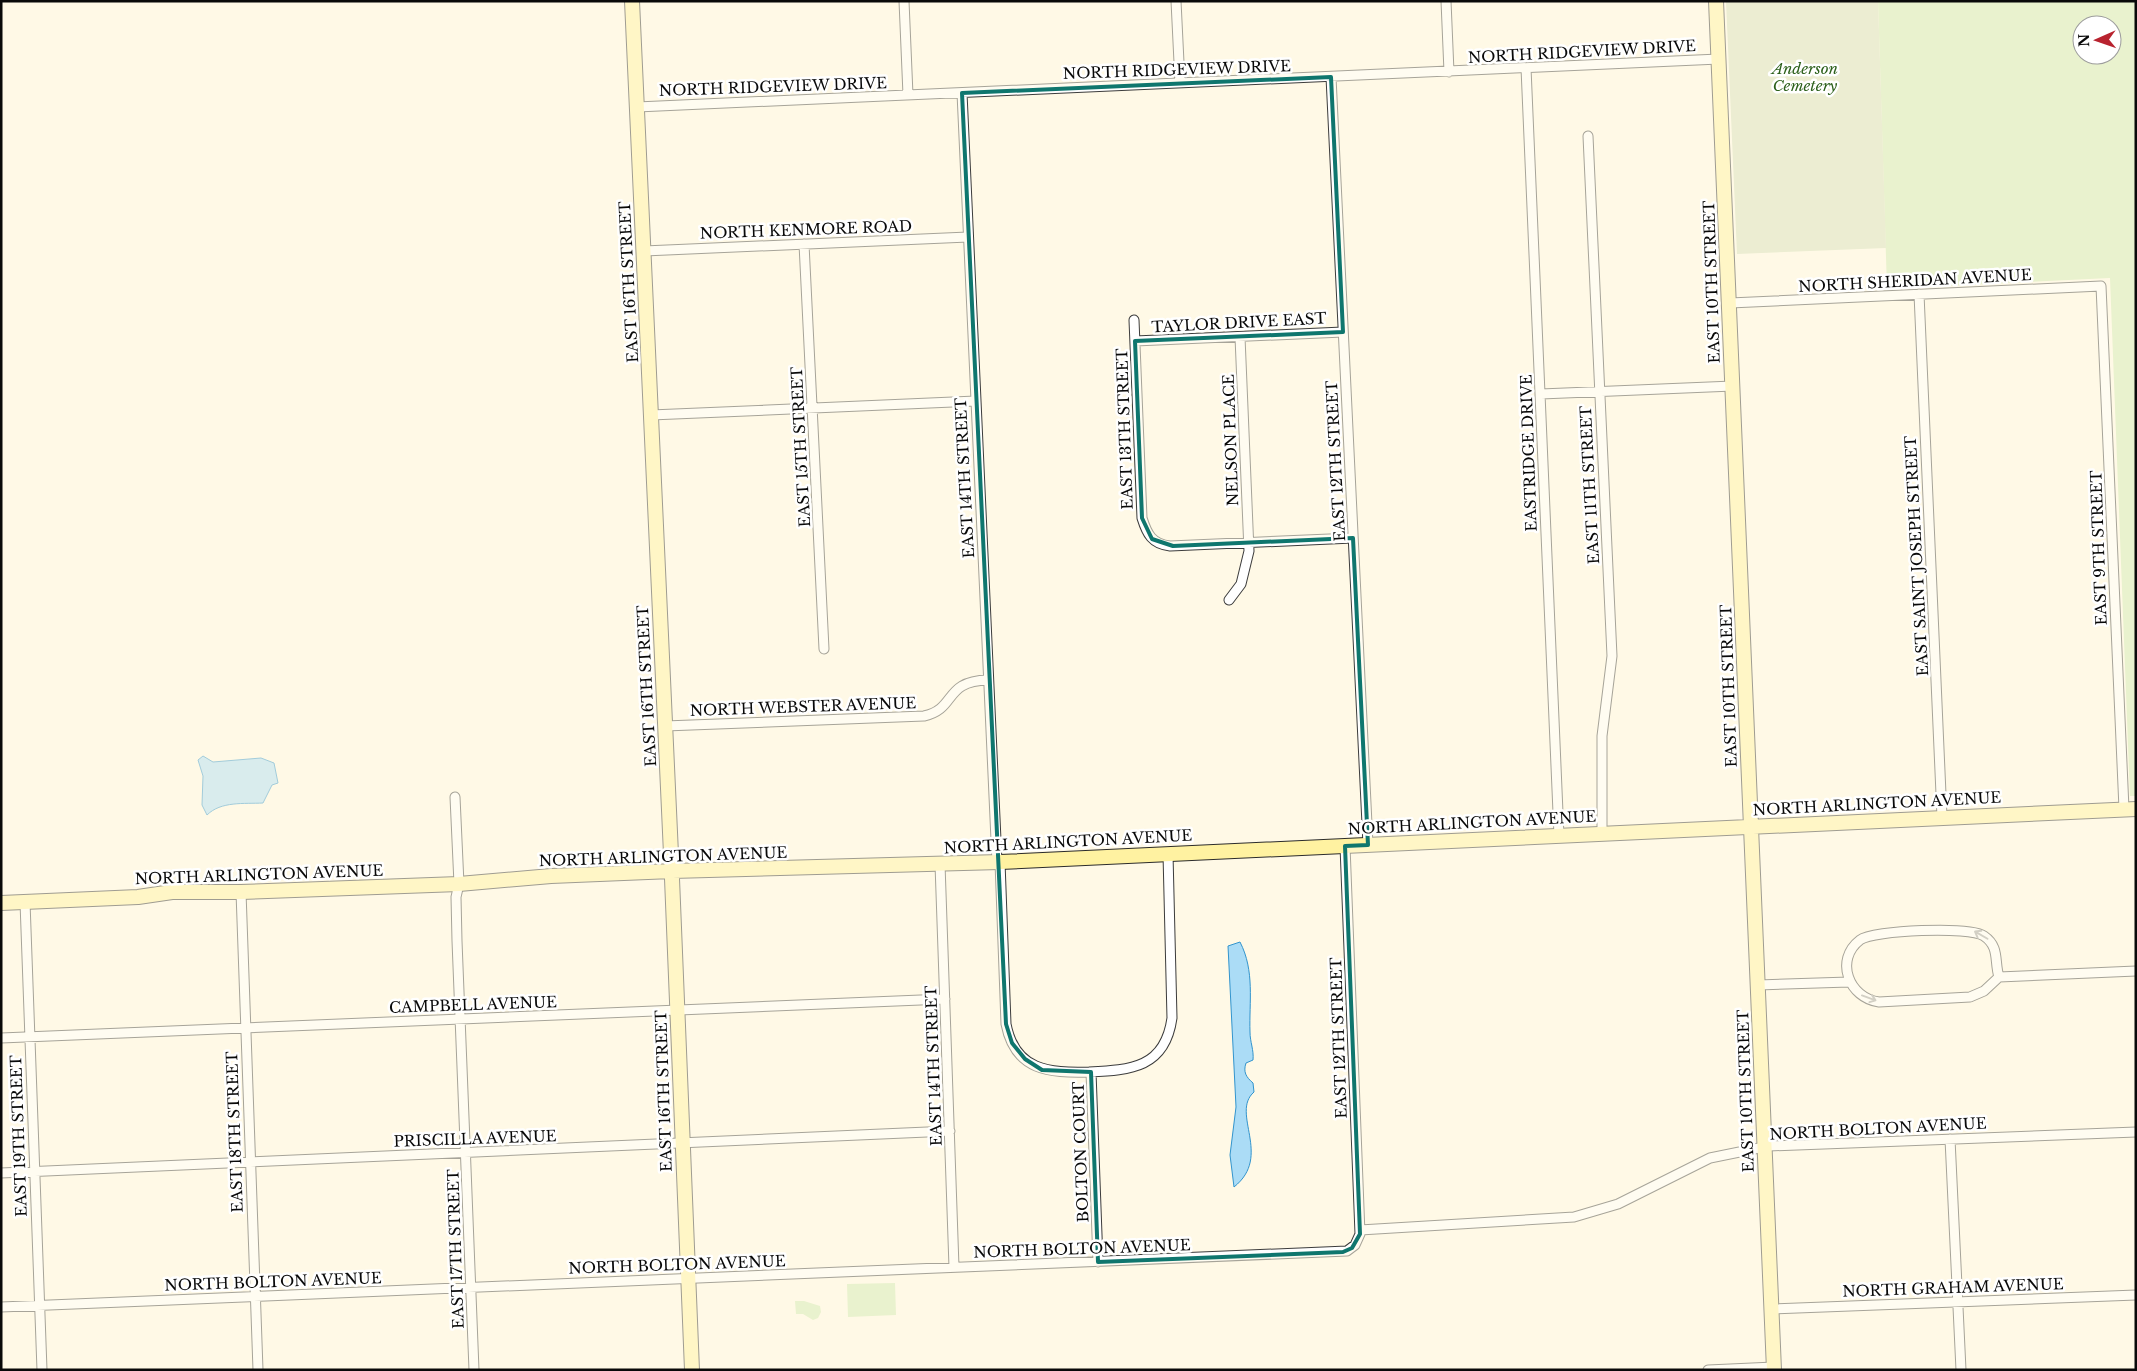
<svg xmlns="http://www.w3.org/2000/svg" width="2137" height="1371" viewBox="0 0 2137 1371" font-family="'Libre Baskerville',serif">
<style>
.green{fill:#cfe8b1;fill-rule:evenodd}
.cemetery{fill:#d4deba}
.water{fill:#abdcf6;stroke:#3294cd}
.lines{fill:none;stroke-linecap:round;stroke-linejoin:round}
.street-casing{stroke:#3c3c3c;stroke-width:11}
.secondary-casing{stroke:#2b2b2b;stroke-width:16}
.street{stroke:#fff;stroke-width:9}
.secondary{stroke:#fff2a1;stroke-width:14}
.oneway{stroke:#9d9d9d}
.marked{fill:none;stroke:#0f766e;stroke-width:4;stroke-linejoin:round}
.labels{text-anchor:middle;stroke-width:5;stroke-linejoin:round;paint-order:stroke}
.street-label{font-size:15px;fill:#090909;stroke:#fff}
.park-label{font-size:15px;font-style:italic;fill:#2c601b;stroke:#fff}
</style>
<rect width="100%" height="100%" fill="#fff9e6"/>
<!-- green -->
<path class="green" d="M1878,1H2136V796H2130L2110,278L1887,289ZM2082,25H2112V55H2082Z
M895,1283L896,1315L848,1317L847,1284Z
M795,1301H804L820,1306L821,1312L818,1318L813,1320L803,1314H796Z"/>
<!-- cemetery -->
<path class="cemetery" d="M1726,1H1878L1886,248L1737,254Z"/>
<!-- water -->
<path class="water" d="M203,756L213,762L261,758L274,763L278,783L272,785L263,803C244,804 221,801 207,815L202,805L203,776L198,760Z
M1240,942C1255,971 1249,1002 1250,1032C1250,1042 1254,1050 1253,1060L1246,1063C1243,1072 1246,1077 1253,1083L1254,1092C1230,1113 1273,1156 1234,1187L1230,1155L1236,1107L1228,946Z"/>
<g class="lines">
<defs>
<path id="street" d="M904,1L908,95
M1176,1L1180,83
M1446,1L1449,72
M1526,68L1559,836
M1331,77L1368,845
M962,93L997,862
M637,107L1719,59
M1588,136L1612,656L1602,736V833
M804,244L824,649
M644,251L968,237
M1919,294L1942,817
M1730,303L2101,286L2124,809
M1134,320L1142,518C1147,534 1152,544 1170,546L1353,538
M1135,341L1343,332
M1541,394L1733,386
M651,415L976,401
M1229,600L1241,584L1249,551L1240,337
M665,726L924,716C957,709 943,681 988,680
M455,797L459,884L456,897L457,941L474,1370
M1000,862L1006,1024C1015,1071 1049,1073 1089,1072C1131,1070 1165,1068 1172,1018L1168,854
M940,864L954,1267
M241,892L258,1370
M25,902L42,1370
M1999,977C1994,961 2000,947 1984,936C1970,926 1873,930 1860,940C1834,960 1849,998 1879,1002L1970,997L1984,991L1999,977L2136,971
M1758,985L1849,982
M1,1038L945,999
M1091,1072L1098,1262
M1950,1139L1961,1370
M1,1173L950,1131
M1360,1230L1574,1217L1618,1204L1710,1158L1769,1146L2136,1132
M1,1307L1347,1251L1355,1245L1360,1234L1345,846
M1772,1309L2136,1295
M1708,1370L1774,1367"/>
<path id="secondary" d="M632,1L671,854L692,1370
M1716,1L1774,1370
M1,903L138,897L172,892H241L459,884L551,876L672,871L1000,862L2136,809"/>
</defs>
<!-- street casing -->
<use href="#street" class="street-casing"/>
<!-- secondary casing -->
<use href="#secondary" class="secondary-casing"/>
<!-- street -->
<use href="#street" class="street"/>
<!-- secondary -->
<use href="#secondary" class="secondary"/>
</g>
<!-- one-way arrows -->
<defs><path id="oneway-shaft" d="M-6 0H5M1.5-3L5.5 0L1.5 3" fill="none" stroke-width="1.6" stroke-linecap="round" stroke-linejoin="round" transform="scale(1.25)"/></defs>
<g class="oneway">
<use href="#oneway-shaft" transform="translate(1981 935) rotate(-150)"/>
<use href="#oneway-shaft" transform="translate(1869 998) rotate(20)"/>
</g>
<!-- marked area -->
<path d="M0 0H2137V1371H0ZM1331,77L1343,332L1135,341L1142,518L1152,539L1173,546L1353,538L1368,845L1345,846L1360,1234L1352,1248L1343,1252L1098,1262L1091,1072L1042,1070L1025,1059L1012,1043L1006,1024L962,93Z" fill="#fff9e6" fill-opacity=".55" fill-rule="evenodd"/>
<path class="marked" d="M1331,77L1343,332L1135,341L1142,518L1152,539L1173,546L1353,538L1368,845L1345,846L1360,1234L1352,1248L1343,1252L1098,1262L1091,1072L1042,1070L1025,1059L1012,1043L1006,1024L962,93Z"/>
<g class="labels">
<!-- street labels -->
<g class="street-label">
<text transform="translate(1582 52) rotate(-3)" y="5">NORTH RIDGEVIEW DRIVE</text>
<text transform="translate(1177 70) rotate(-2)" y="5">NORTH RIDGEVIEW DRIVE</text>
<text transform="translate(773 87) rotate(-2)" y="5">NORTH RIDGEVIEW DRIVE</text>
<text transform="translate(806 230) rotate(-2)" y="5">NORTH KENMORE ROAD</text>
<text transform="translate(1915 281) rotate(-3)" y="5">NORTH SHERIDAN AVENUE</text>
<text transform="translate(629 282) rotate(-93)" y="5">EAST 16TH STREET</text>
<text transform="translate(1712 282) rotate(-92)" y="5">EAST 10TH STREET</text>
<text transform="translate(1239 323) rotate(-3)" y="5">TAYLOR DRIVE EAST</text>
<text transform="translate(1125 429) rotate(-92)" y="5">EAST 13TH STREET</text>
<text transform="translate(1231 440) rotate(-92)" y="5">NELSON PLACE</text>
<text transform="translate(801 447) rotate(-93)" y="5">EAST 15TH STREET</text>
<text transform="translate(1529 453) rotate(-92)" y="5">EASTRIDGE DRIVE</text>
<text transform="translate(1336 461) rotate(-93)" y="5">EAST 12TH STREET</text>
<text transform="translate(965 478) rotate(-93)" y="5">EAST 14TH STREET</text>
<text transform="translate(1590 485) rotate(-93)" y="5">EAST 11TH STREET</text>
<text transform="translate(2099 548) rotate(-92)" y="5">EAST 9TH STREET</text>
<text transform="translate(1917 556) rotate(-93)" y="5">EAST SAINT JOSEPH STREET</text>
<text transform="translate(647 686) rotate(-93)" y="5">EAST 16TH STREET</text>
<text transform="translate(1729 686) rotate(-92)" y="5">EAST 10TH STREET</text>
<text transform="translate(803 707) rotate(-2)" y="5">NORTH WEBSTER AVENUE</text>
<text transform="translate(1877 804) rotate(-3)" y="5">NORTH ARLINGTON AVENUE</text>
<text transform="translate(1472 823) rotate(-3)" y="5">NORTH ARLINGTON AVENUE</text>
<text transform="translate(1068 842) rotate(-3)" y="5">NORTH ARLINGTON AVENUE</text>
<text transform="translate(663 857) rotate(-2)" y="5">NORTH ARLINGTON AVENUE</text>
<text transform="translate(259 875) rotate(-2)" y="5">NORTH ARLINGTON AVENUE</text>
<text transform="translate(473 1005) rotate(-2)" y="5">CAMPBELL AVENUE</text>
<text transform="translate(1339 1038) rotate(-92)" y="5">EAST 12TH STREET</text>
<text transform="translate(934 1066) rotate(-92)" y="5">EAST 14TH STREET</text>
<text transform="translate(664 1091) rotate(-92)" y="5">EAST 16TH STREET</text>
<text transform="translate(1746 1091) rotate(-92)" y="5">EAST 10TH STREET</text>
<text transform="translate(1878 1129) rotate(-3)" y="5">NORTH BOLTON AVENUE</text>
<text transform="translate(235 1132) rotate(-92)" y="5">EAST 18TH STREET</text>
<text transform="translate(19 1136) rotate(-92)" y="5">EAST 19TH STREET</text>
<text transform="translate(475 1139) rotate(-2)" y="5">PRISCILLA AVENUE</text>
<text transform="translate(1081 1152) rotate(-92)" y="5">BOLTON COURT</text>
<text transform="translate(456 1249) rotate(-92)" y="5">EAST 17TH STREET</text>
<text transform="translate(1082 1249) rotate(-2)" y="5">NORTH BOLTON AVENUE</text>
<text transform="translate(677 1265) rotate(-2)" y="5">NORTH BOLTON AVENUE</text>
<text transform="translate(273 1282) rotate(-2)" y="5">NORTH BOLTON AVENUE</text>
<text transform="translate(1953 1288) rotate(-2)" y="5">NORTH GRAHAM AVENUE</text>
</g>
<!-- park labels -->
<g class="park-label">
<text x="1805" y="74">Anderson<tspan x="1805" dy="17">Cemetery</tspan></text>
</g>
</g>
<!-- border -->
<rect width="2137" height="1371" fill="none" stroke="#090909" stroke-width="5"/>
<!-- north arrow -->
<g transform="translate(2097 40) rotate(268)"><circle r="24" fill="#ffffff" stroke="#9d9d9d"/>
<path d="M0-4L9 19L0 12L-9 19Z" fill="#b8232f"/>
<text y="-8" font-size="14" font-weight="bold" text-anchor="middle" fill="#090909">N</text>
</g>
</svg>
